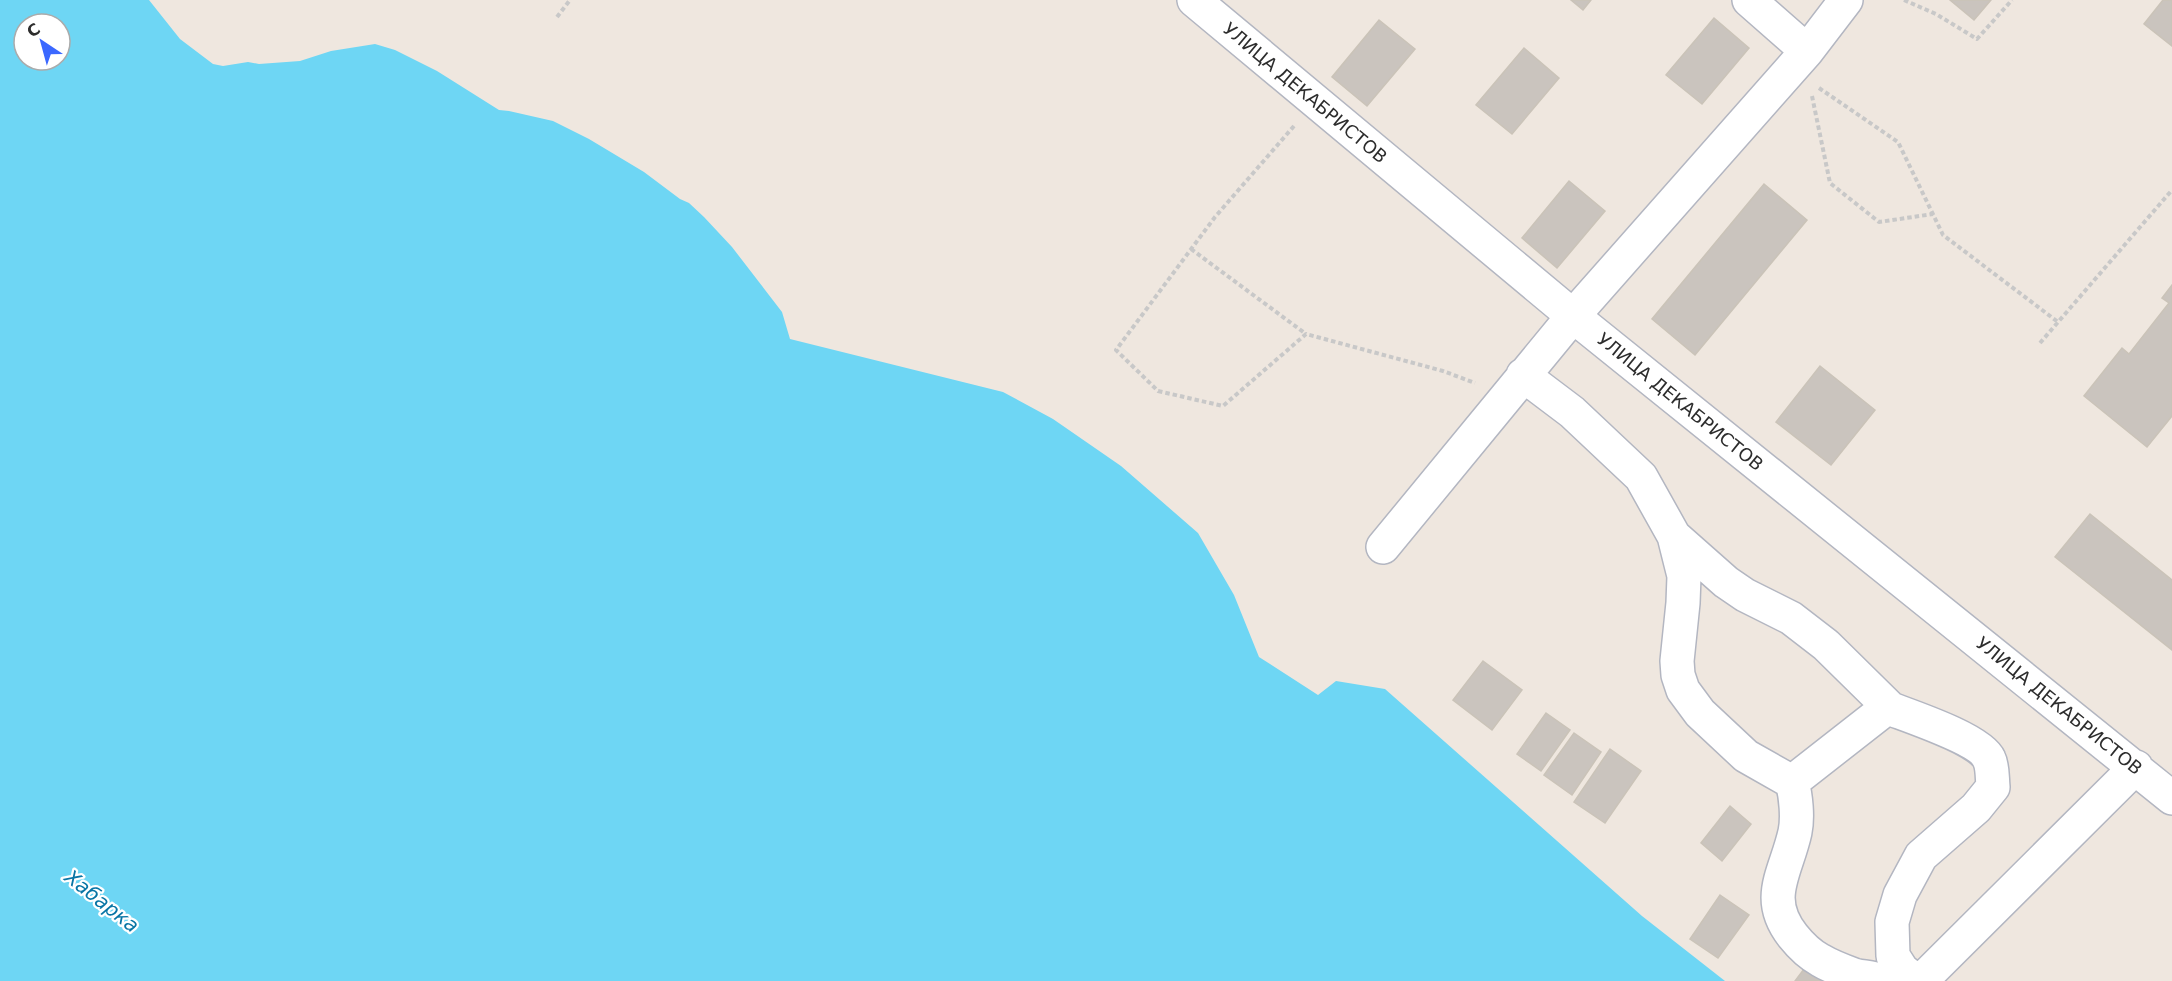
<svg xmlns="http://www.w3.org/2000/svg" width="2172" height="981" viewBox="0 0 2172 981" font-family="'DejaVu Sans',sans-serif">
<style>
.water{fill:#6ed6f4;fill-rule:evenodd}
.building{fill:#cac4be;stroke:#cac3b8;stroke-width:1.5}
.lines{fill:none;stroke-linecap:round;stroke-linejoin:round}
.minor-casing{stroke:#b3b6c1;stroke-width:36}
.path{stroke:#c8c8c8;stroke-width:4;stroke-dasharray:4.5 3;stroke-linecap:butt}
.minor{stroke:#fff;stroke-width:33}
.labels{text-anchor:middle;stroke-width:4.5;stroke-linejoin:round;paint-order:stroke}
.street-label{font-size:18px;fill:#2d2d2d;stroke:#fff}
.water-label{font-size:20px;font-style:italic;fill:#0875a5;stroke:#fff}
</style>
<rect width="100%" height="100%" fill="#efe7df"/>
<!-- water -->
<path class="water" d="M0,0H149L180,39L213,64L223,66L248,62L259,64L300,61L331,51L375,44L395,50L437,71L499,110L509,111L553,121L589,139L644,172L680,199L689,203L704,217L732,247L782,312L790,339L1003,392L1053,419L1121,466L1198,533L1234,595L1259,657L1318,695L1336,681L1385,689L1642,916L1725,981H0ZM24,24H60V60H24Z"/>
<!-- building -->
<path class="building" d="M1571,0H1591L1583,10Z
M1950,0H1991L1974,20Z
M2163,0H2172V46L2144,24Z
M1714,18L1749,48L1702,104L1666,75Z
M1379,20L1415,49L1367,106L1332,77Z
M1524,48L1559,78L1512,134L1476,105Z
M1569,181L1605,211L1557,268L1522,238Z
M1764,184L1807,220L1695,355L1652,319Z
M2172,285V416L2147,447L2084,396L2122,348L2129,354L2169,303L2162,298Z
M1820,366L1875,410L1831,465L1776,422Z
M2090,514L2172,580V650L2055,557Z
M1483,661L1522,690L1492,730L1453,700Z
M1546,713L1570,730L1541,771L1517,754Z
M1574,733L1601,752L1572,795L1544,775Z
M1610,749L1641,771L1605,823L1574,802Z
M1730,806L1751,824L1722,861L1701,843Z
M1720,895L1749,915L1718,958L1690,939Z
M1810,961L1836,981H1795Z"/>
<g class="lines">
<defs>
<path id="minor" d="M1194,0L1573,316L2172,798
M1749,0L1807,51
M1523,375L1572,412L1641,477L1674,536L1684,576L1683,603L1677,661L1678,675L1683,690L1700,713L1746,756L1792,782
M1674,536L1726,582L1745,595L1791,618L1826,645L1891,709
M1383,547L1573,316L1807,51L1846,0
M1880,981C1871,976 1863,978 1854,975C1843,971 1830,966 1820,960C1809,954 1801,946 1793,936C1763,898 1786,873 1795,832C1798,818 1796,796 1792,782L1884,710L1891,709C1912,717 1981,740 1989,759C1993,767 1992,778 1993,787L1976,808L1921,856L1900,895L1892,922L1893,956L1902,970L1916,981
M1921,981L2136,767"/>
</defs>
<!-- minor casing -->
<use href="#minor" class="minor-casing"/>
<!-- path -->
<path class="path" d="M1904,0L1936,14L1977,39L2012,0
M557,17L570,0
M1819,88L1898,142L1943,235L2058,322
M1812,96L1830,183L1879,222L1933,214
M1294,126L1215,217L1116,350L1158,391L1223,406L1306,334L1443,371L1475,383
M1191,249L1306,334
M2040,343L2172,190"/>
<!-- minor -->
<use href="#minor" class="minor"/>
</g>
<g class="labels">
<!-- street labels -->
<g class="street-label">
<text transform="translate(1305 93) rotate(40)" y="6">УЛИЦА ДЕКАБРИСТОВ</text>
<text transform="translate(1680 402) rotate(39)" y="6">УЛИЦА ДЕКАБРИСТОВ</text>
<text transform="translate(2059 706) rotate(39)" y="6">УЛИЦА ДЕКАБРИСТОВ</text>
</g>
<!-- water labels -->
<g class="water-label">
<text transform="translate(102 901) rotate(38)" y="7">Хабарка</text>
</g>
</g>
<!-- north arrow -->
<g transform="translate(42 42) rotate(324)"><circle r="28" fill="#ffffff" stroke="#ababab" stroke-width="1.5"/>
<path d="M0-4.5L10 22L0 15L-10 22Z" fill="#3b68ff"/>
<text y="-9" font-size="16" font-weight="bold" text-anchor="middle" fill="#2d2d2d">С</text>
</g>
</svg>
